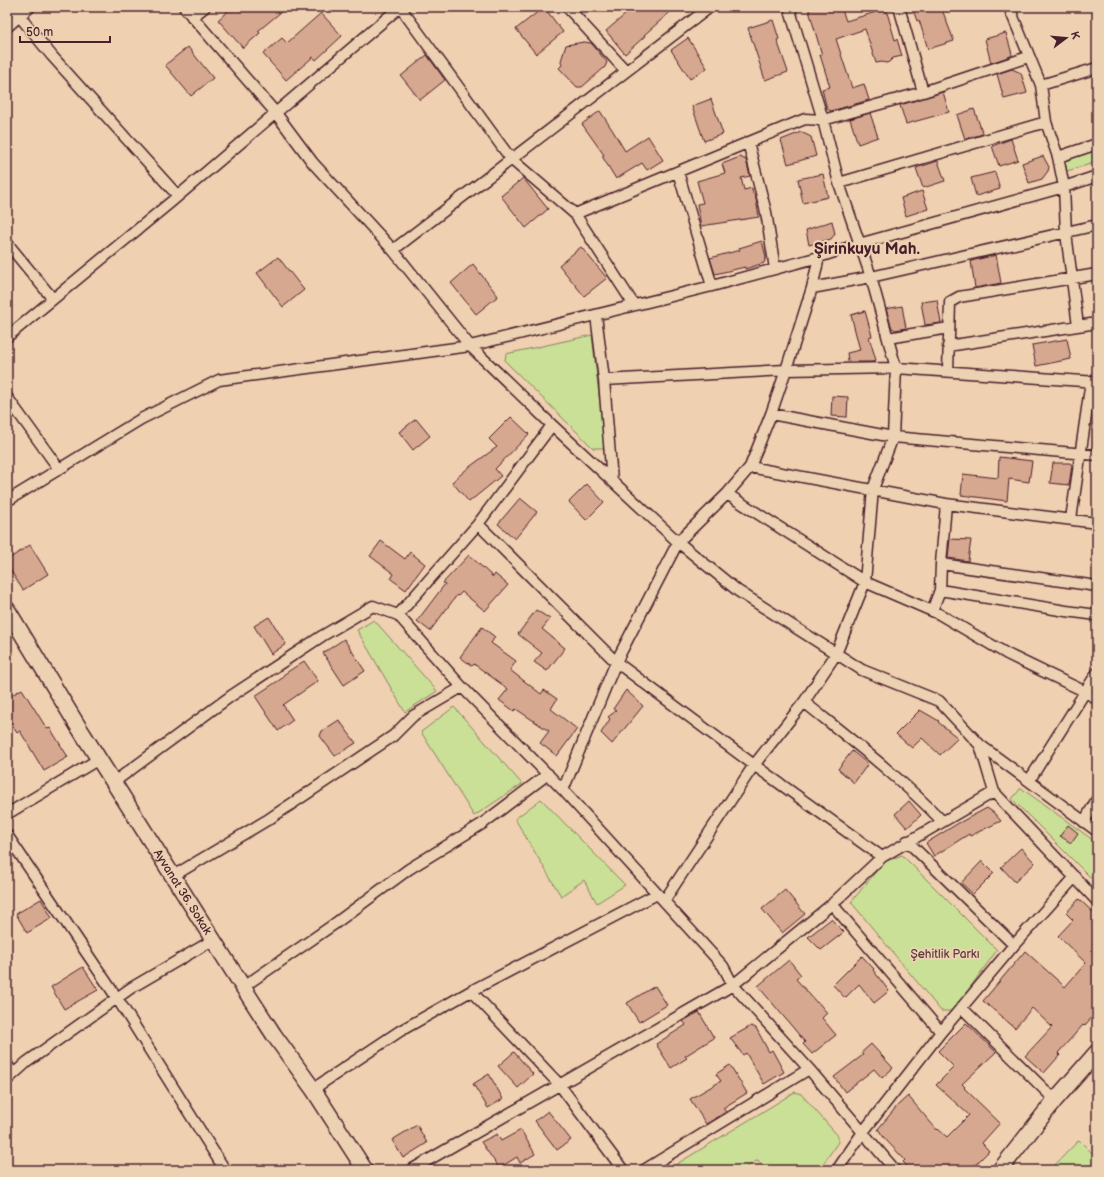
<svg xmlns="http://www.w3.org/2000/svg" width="1104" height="1177" viewBox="0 0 1104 1177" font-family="'Balsamiq Sans',sans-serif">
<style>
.green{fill:#cae096;stroke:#8a8060}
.building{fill:#d7a890;stroke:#4a1f2b}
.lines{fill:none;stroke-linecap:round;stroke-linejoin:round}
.street-casing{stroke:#4a1f2b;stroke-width:13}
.secondary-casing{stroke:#4a1f2b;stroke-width:18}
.street{stroke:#ecd2b3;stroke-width:10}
.secondary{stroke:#ecd2b3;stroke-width:15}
.labels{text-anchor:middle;stroke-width:4;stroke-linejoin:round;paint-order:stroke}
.street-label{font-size:12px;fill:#4a1f2b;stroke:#ecd2b3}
.park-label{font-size:12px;fill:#5d3c3b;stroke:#ecd2b3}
.district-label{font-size:16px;font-weight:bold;fill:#4a1f2b;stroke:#ecd2b3}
</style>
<rect width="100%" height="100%" fill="#efd0b1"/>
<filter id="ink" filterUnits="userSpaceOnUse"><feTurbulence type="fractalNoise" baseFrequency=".025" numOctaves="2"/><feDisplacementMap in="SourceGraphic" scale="8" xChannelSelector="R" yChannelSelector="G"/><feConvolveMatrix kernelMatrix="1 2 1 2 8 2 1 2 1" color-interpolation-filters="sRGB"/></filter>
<g filter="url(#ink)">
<!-- green -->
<path class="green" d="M1097,150V162L1067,171L1065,160Z
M592,335L605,448H593L505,361L506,354Z
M374,620L437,691L405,712L357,630Z
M454,707L522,784L474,816L421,732Z
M1021,788L1097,843V884L1012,799Z
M541,799L625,885L597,903L584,880L561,896L515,819Z
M902,855L997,950L953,1011H941L851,902L884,862Z
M795,1092L801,1094L838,1136V1142L819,1170H766L758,1160L742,1170H667Z
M1079,1140L1097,1158V1170H1050Z"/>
<!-- building -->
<path class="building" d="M232,7H287L258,31L260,33L243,48L218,20Z
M544,7L563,32L536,54L516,29Z
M634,7H676L644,35L645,36L625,54L606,31Z
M808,7H841L846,21L886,9L895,40L897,39L902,56L893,58L889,62L886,63L882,62L876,63L865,29L836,39L852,88L864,84L869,100L831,111L827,109L822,89L830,87L820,55H822Z
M912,7H941L954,41L928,49L919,20L917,21Z
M321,13L342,36L316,60L313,57L286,80L263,54L282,38L287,43Z
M773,20L779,39L777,40L788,72L765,80L748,28Z
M1006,33L1012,54L1011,56L991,63L985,39Z
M688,38L707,68L690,79L671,50Z
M584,42L591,43L607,62L605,67L582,87H577L559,68L562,65L561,61L566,45Z
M188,47L213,78L191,96L165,65Z
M427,55L445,80L420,100L401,76Z
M1012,69L1021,73L1027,93L1004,99L997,74Z
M943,92L949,112L906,124L900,105Z
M711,99L723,134L704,141L692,106Z
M974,109L983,134L965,139L957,115Z
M600,111L613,131L625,151L648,136L663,160L647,170L642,163L616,179L602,156L604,155L582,124Z
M870,113L878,137L858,144L850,119Z
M801,132L811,137L816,156L788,164L781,140Z
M1011,139L1018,160L999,166L992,146Z
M1043,156L1049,167L1048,171L1042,179L1029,183L1022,163Z
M740,157L746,160L750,176L741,178L744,190L752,188L753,194H755L756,200L759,217L701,226L697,204L703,203L697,181L725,173L722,164Z
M938,161L945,181L923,188L916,168Z
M995,172L1000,189L976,196L971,178Z
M823,174L828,197L803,203L798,179Z
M523,178L548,209L526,228L501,196Z
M922,191L928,209L906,216L901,198Z
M832,221L835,234L831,239L809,245L806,230Z
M762,241L766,257L764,263L745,269V267L715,274L710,258L740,250L739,248Z
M581,247L607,278L584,296L559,265Z
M996,255L1001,283L975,288L971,261Z
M278,257L304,290L283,307L257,273Z
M473,264L498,296L476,314L451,283Z
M937,300L941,323L925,325L921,302Z
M902,306L906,328L895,330L892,328L886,309Z
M865,311L872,336L869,337L876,360L872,362H850L848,361L847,353L860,350L851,315Z
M1067,339L1071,359L1036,366L1032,345Z
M832,396L848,397L847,417L831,416Z
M511,417L529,434L495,469L501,476L469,502L452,482L468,468L497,447L489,439Z
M416,419L430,436L413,450L399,432Z
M999,457L1032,461L1029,482L1009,479L1007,501L961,495L963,474L998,478Z
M1053,463H1070L1072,465L1069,485L1050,483Z
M587,484L604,502L586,520L569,502Z
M520,498L537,512L515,539L498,524Z
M950,539L971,540L968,561L948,558Z
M381,541L405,559L410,552L425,564L406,590L391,579L394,574L370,556Z
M30,545L48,574L23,590L7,565V560Z
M469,555L493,577L495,574L508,585L485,611L462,592L458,596L457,595L430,631L417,621L445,584L443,583Z
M536,610L550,619L542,629L565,648L547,671L534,662L542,653L518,634Z
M269,617L286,644L271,654L254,626Z
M482,627L495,637L491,643L516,661L510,670L541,694L544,690L557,699L551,709L577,729L557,756L540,743L549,731L516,709L514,711L499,700L508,689L474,664L472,666L460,657Z
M344,639L365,671L344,685L323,653Z
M304,661L318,681L283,705L293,720L278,731L255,696L284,677L283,675Z
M22,689L47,729L50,728L68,757L44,771L20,731L17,733L7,717V698Z
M626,690L643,706L612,744L601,733L610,719L608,717L616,711L613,709Z
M920,710L939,721L938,722L958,738L940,755L922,738L912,748L896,734Z
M339,720L356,743L335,756L320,736L322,731Z
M852,751L868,764L854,783L838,769Z
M909,801L921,815L907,828L895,814Z
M987,808L994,813L1001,821L970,836L969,834L934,856L926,843L957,824Z
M1068,825L1078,833L1071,843L1060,836Z
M1021,848L1035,863L1015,882L1001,867Z
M982,861L994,873L973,894L961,883Z
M785,890L805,914L782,933L762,909Z
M41,899L52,918L27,933L16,914Z
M1079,899L1097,916V1012L1084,1026L1083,1025L1058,1053L1060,1055L1044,1073L1025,1056L1052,1027L1032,1008L1015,1028L983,1001L1025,951L1065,987L1086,963L1058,936L1073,920L1066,913Z
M831,919L844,932L821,950L808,937Z
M862,956L874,969L873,970L889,991L874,1003L859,984L845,998L833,985Z
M789,960L801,975L796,979L817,1003L818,1002L827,1013L822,1018L836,1035L812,1054L803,1044L805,1042L758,986Z
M83,967L98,990L64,1009L51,987Z
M655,986L667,1005L639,1022L627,1003Z
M699,1012L714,1038L685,1056L687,1058L671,1068L656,1044L686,1025L683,1021Z
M966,1023L996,1052L962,1084L965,1087L964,1088L1000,1123L982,1143L989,1151L975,1165L980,1170H911L903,1162L905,1160L885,1139L878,1129L898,1105L908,1096L937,1130L938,1129L947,1137L969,1115L936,1085L954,1067L938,1051Z
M751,1026L756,1028L769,1052L772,1050L784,1072L764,1084L746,1053L743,1055L730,1038Z
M871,1044L893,1068L882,1078L874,1069L845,1092L834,1077L863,1055L861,1053Z
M514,1052L533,1074L518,1088L498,1066Z
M730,1065L747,1093L723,1108L726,1112L706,1124L690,1099L721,1081L716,1074Z
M489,1074L503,1099L488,1108L473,1084Z
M548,1111L571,1140L557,1150L535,1121Z
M417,1125L427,1143L403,1158L392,1140Z
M521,1130L535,1154L520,1163L517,1157L499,1168L481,1142L497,1134L501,1141Z"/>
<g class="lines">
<defs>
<path id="street" d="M12,7L52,56L178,196
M184,7L275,112L313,163L393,250L470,346L552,425L678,542L738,591L862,670L939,701L980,745L1097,831
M400,7L511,159L575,214L634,305
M567,7L626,71
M899,7L923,92
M1009,7L1041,85L1046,122L1058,157L1064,187L1066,233L1078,326
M192,17L205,7
M7,27L30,7
M1041,85L1097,68
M748,142L766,212L775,269
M1058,157L1097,144
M678,172L712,286
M839,183L1046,122
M575,214L805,119L823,120L923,92L1028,57
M7,243L53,299
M393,250L710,7
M812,288L871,277L1097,225
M596,315L604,380L786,370L896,368L1097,382
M7,337L171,202L400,7
M888,338L949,328
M948,346L1097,323
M948,371L950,302L959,297L1097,274
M604,380L612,481
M7,397L59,469
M771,414L893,437L1097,455
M552,425L478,524L398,615L462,687L563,790L723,966L733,985L809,1069L895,1170
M750,467L946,504L1097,523
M727,494L865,582L939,614L1007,654L1086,692L1097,699
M7,501L141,419L219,380L470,346L712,286L819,257L859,244L1064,187L1097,176
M1071,519L1091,381
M478,524L616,662L754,765L882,857
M941,564L1097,586
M940,590L1066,611L1097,615
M932,611L940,590L941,564L946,504
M804,702C851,740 900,777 942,821
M980,745L994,792L1097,901
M1029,781L1097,673
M114,782L231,696L322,636L373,606L398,615
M563,790L616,662L678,542L727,494L750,467L771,414L786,370L812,288L819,257
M7,814L99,759
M1084,822L1097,799
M7,835L117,998L225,1170
M907,841L1014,945
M173,876L269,819L393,736L413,716L462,687
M664,901L754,765L804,702L836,654L865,582L873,489L893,437L896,368L871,277L839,183L823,120L789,7
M832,904L941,1032
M243,987L333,925L409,869L482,824L548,774
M471,991L559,1084L623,1170
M962,1008L1055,1100
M7,1064L13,1074
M7,1080L27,1062L131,988L213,940
M313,1089L400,1031L471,991L657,894
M411,1170L733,985L832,904L882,857L994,792
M644,1170L809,1069
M837,1170L863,1132L941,1032L1014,945L1075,877"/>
<g id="secondary">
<path id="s1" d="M7,609L76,723L243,987L274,1035L313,1089L365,1170"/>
<path d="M1000,1170L1055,1100L1097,1052"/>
</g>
</defs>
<!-- street casing -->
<use href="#street" class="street-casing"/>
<!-- secondary casing -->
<use href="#secondary" class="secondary-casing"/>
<!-- street -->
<use href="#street" class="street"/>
<!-- secondary -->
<use href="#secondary" class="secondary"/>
</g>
</g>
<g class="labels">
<!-- street labels -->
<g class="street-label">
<text dy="4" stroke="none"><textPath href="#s1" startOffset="333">Ayvanat 36. Sokak</textPath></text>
</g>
<!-- park labels -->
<g class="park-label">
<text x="945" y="958">Şehitlik Parkı</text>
</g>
<!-- district labels -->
<g class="district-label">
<text x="867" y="254">Şirinkuyu Mah.</text>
</g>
</g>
<!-- margin -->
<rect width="1104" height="1177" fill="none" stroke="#ecd2b3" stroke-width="24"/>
<rect x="12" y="12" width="1080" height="1153" fill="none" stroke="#4a1f2b" stroke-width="1.5" filter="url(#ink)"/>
<!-- north arrow -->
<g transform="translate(1066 38) rotate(74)" stroke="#ecd2b3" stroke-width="3" paint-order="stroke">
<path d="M0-3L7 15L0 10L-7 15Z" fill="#4a1f2b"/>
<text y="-6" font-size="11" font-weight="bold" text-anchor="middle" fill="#4a1f2b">K</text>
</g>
<!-- scale -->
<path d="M20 36v6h90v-6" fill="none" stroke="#4a1f2b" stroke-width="2"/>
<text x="26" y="36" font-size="12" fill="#4a1f2b" stroke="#ecd2b3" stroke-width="3" paint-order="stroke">50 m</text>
</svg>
